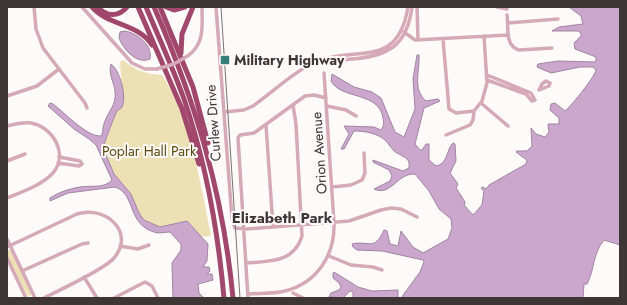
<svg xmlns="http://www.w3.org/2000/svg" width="627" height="305" viewBox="0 0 627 305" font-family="Jost,sans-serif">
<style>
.green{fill:#ede0b4}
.water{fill:#cba7ce;stroke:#a085a0}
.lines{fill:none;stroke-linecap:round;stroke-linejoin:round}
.minor{stroke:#d6a9b8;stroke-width:3.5}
.highway{stroke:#a2476c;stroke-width:5}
.tram{stroke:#797372;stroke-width:1}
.minor-bridge{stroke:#d6a9b8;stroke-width:3.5}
.poi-dot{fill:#367e7a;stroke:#fefaf9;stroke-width:1.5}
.labels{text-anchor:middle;stroke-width:4;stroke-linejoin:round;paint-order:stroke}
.poi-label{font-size:14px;font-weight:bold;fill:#3d3635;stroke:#fefaf9;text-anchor:start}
.street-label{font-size:14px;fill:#3d3635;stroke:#fefaf9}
.park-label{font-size:14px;fill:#59490d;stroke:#fefaf9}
.neighbourhood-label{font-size:15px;font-weight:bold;fill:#3d3635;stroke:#fefaf9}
</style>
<rect width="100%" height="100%" fill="#fefaf9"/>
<!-- green -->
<path class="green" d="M123,60C135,70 146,74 162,75C189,114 202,189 211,236C200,238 195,234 191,224L179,222L166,227H160L144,220L139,213L128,191L114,174L103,148L116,112L122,107L123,102L120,62Z
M7,250H11L32,293L30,296L27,295L7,255Z"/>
<!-- water -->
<path class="water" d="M569,7H620V245L604,240C592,255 595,269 587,284H584L583,298H401L420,272L424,262L423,260L382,251L357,250L353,247L352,244C369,240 374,252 384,230L387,231L390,244L398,246L401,231L413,247L423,253L448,239L452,228L451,219L439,209L429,191L415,174C397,173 391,197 374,189L390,181L392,176L389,170L373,162V160L403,171L409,168C411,156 401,157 394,151C391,148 389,144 386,141C378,133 364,131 354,131L344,149H341L349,134L344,126L374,127L381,130C384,126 384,123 383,118C379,91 341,100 331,81L332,74L354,87L372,92L381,98L395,132L404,137L415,109L413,79L417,55H419C420,71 412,89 426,101L438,99L440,101L424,108L415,144L420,150H422L426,144H429V160L436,166C448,164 446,150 453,143L455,144L456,161L450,173L458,184L456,188L465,202L464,205L473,215L482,205L484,191L481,188L483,187L486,189L489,185L526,164L527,160L516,152L517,151H527L532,146L531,128L536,134L545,137L549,132L548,124H559V118L550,110L551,104L555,103L565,111C572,105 594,78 596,70L593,67H580L551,73L537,67L538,64L558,61L595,62L596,60V57L575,49L574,43L581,36V33L578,31H552L559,27L583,24L581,16Z
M125,31C137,33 153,45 150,59C137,65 123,49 119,38L120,32Z
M111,64C120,70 127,97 122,107C121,109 119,109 117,111C115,114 104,144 103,148L114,174L131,194L139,213L144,220L160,227L187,221L208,244L207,261L203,267H209L210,271L207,274H212L213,280L198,284L199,293L204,298H173L172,263L181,250V244L170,232C165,232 159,234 154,232C127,224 136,194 115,187L68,193L50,201V198C59,192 69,189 80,187C91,185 104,189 112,180L96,145L89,139L74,129L48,106L50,103L53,104C65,113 87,137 101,136C104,131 102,128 104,124C107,112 117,106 115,91C114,82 108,74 111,64Z
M334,272L358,287L372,291L398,290V298H353V292L350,291L343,298L329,297L331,293L339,290L341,287L339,283L333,278V273Z"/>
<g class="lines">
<!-- minor -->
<path class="minor" d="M34,7L36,29L43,48L85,103L87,108
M82,7L132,63L145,69H157
M216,7L232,219L235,228L247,229L349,221L381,210L391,208L401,209L417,217
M417,7L418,40
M497,7L507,9V7
M507,15C509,27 504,45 519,50L552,48
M508,23L558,19
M404,32L415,40L508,35
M443,39L449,109L456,113L474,111
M189,55C205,42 202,26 202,7
M321,60C331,63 342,60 352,59C388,56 407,46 412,7
M487,75L531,93L535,100L532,101L526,94L487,80
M546,81L550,83L549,86L539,90L542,84Z
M7,96L37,86L59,69
M481,103L508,126
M327,106L346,110L356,116
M224,112L244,110L253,106C273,92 293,72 316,62C356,45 398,70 408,7
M266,125L273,227
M7,126C15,124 23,122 31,123C53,127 69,154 53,173C42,185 22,192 7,198
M446,135L470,125L473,120L474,111L482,101L487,83L484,36
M7,161L25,154
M58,163L79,166L82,164L80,161L59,157
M332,187L351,185L362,180L365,173L364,153
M7,239L35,298
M120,246L138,249L149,245
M7,247L77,214C105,205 136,232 114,258C104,270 59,290 44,298
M329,256L351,265L373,267L382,270
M7,258L26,298
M246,263C269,261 294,263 302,236L296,124L293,105
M22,271L82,244L88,243
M84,277L97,298
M293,293L303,298
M248,294C260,293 273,294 285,291C317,283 335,255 334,223L324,73
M114,298L145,282L152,286L158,298
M248,298L238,138L240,135L254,133L305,96L314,95L326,98"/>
<!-- highway -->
<path class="highway" d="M92,7C108,26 138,23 152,45
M98,7C106,17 119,17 127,7
M138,7L182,109L199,164
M146,7C159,38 173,68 184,99C206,163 218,231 224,298
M154,7C196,103 223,193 233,298
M160,7L193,87L208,143
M166,7L174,10L185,7
M181,53L182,34L193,7"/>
<!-- tram -->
<path class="tram" d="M221,7L240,298"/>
<!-- minor-bridge -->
<path class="minor-bridge" d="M157,69L174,64L189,55"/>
</g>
<!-- markers -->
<rect class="poi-dot" x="220" y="55" width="10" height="10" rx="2"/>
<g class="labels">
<!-- poi labels -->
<g class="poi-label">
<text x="234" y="65">Military Highway</text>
</g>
<!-- street labels -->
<g class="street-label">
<text transform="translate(213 123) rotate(-94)" y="5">Curlew Drive</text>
<text transform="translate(319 153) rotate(-94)" y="5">Orion Avenue</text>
</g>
<!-- park labels -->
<g class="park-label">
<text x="149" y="156">Poplar Hall Park</text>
</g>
<!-- neighbourhood labels -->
<g class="neighbourhood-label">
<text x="282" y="223">Elizabeth Park</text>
</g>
</g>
<!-- border -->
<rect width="627" height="305" fill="none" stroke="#3d3635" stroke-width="16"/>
</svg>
